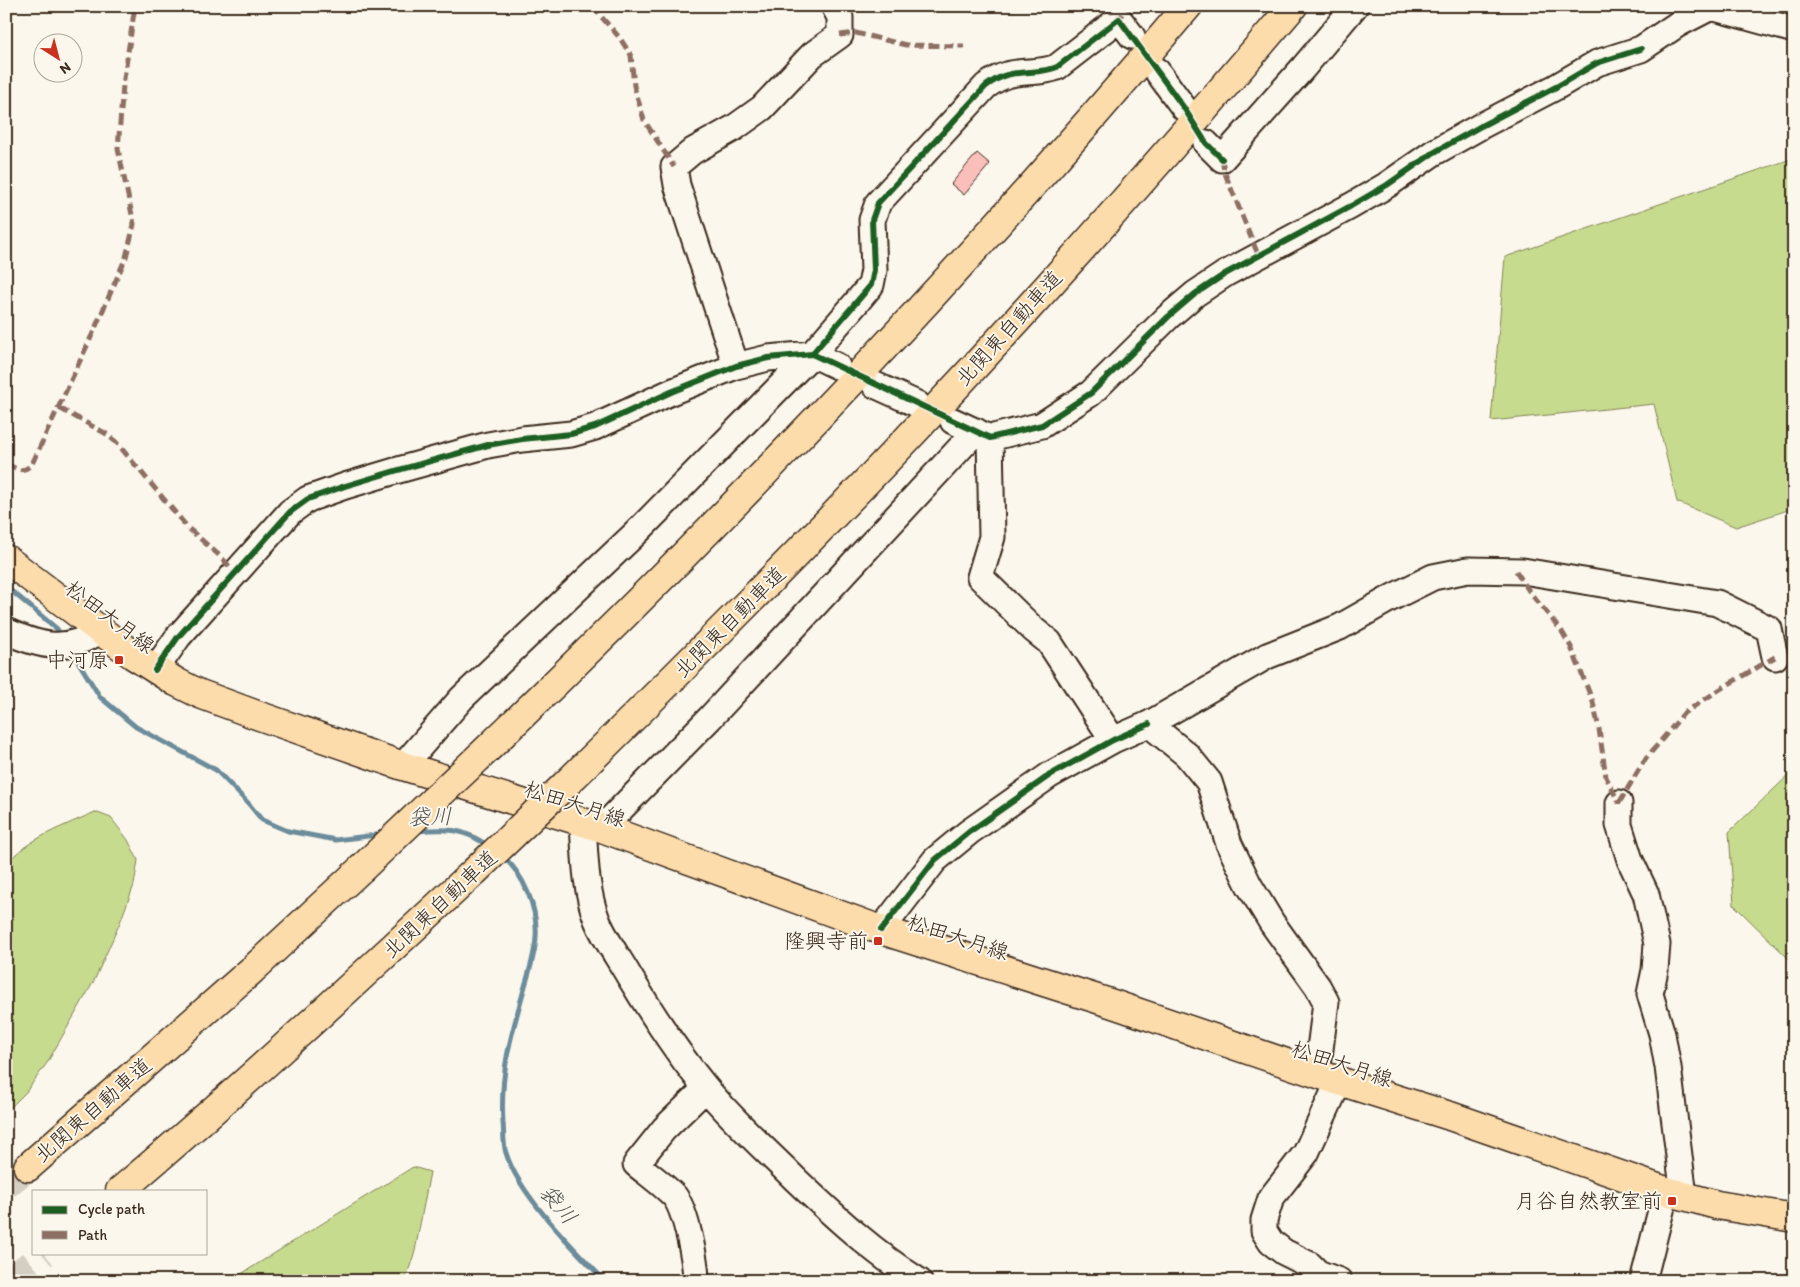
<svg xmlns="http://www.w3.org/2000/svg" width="1800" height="1287" viewBox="0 0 1800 1287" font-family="Itim,'Klee One',sans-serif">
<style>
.green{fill:#c7db8f;stroke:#818256}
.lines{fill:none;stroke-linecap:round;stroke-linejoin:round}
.stream{stroke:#6c8c9b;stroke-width:5}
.building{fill:#fbbfbb;stroke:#3b2a1e}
.highway-tunnel{stroke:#d5cec3;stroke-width:28;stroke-dasharray:28 14;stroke-linecap:butt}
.minor-casing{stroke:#3b2a1e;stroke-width:29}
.major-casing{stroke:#3b2a1e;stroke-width:31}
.highway-casing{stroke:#3b2a1e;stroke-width:31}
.minor{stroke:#fbf7ec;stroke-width:25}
.major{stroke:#fddcac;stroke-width:28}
.highway{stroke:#fddcac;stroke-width:28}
.highway-bridge-casing{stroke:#3b2a1e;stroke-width:31;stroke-linecap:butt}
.highway-bridge{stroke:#fddcac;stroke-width:28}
.quiet{stroke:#8d6e63;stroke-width:5;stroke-dasharray:10 5;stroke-linecap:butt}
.cycleway-casing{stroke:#fbf7ec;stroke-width:9}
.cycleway{stroke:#1b5e20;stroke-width:6}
.poi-dot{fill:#c8321e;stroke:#fbf7ec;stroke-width:2}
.labels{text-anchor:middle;stroke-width:4;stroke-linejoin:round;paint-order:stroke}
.street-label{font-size:21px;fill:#3b2a1e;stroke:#fbf7ec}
.poi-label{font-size:21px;fill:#3b2a1e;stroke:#fbf7ec;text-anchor:end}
.water-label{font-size:22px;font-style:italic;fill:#505352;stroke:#fbf7ec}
</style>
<rect width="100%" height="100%" fill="#fbf7ec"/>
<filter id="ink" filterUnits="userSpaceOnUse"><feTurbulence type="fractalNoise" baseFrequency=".02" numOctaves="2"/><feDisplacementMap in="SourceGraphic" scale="10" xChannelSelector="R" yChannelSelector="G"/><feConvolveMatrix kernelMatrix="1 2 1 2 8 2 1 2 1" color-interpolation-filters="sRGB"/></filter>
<g filter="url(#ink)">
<!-- green -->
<path class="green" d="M1794,158V508L1736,527L1677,502L1654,404L1491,421L1505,257Z
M1794,770V964L1734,905L1729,832Z
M95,812L111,818L128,840L138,860L134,885L119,925L94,981L47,1063L26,1092L6,1112V865C25,839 67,825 95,812Z
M413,1167L430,1172L415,1251L405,1281H230Z"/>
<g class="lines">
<!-- stream -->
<path class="stream" d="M6,589L14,593L57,629L62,637
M71,650L100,697L136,727L216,770L248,803L262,820L288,831L336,840L384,834
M417,831C446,828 465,828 489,847
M502,856C524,874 538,909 536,937C535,956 528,975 523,993C510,1039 500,1074 503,1123C504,1132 503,1144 506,1153C519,1195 574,1249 605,1281"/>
</g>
<!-- building -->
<path class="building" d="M977,153L990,164L964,195L951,184Z"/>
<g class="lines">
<!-- highway-tunnel -->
<path class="highway-tunnel" d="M6,1185L28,1167
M10,1281L44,1253"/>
<defs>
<path id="minor" d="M1157,71L1184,108
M1206,143L1222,159L1303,68L1355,6
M736,366L677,185L674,167L693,151L734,128L762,108L812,55L840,35V17L834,6
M875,385L917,404
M953,421L990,438L1042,425L1091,393L1168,317L1195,294L1225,274L1351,206L1387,185L1433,153L1481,126L1556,87L1597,63L1641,49L1678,24L1711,7L1794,30
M990,438L992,537L980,577L1034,630L1049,642L1113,740
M6,631C41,647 67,653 101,630
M155,670L178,637L290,512L308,499L345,486L395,471L488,445L522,439L571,434L595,427L671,392L736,366L768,358L812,354L837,366
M1149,724L1187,755L1209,782L1229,844L1249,885L1272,923L1318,987L1326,1002L1317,1073
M403,766L462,698L637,532L812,354L856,303L871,285L874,270L872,220L878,203L986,86C993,81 999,77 1007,75C1023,70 1041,74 1057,67L1119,19L1132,36
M1619,803V825L1630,860L1646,894L1657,944L1655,970L1650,994L1662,1034L1668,1067L1684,1196
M583,823C585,855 585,889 597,920C605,939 618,957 629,976C652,1014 677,1053 706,1088C733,1121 766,1150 796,1180C834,1216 874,1253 919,1281
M602,828L709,719L976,431
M881,930L935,860L969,832L1050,775L1113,740L1149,724L1267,656L1340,627L1391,598L1433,577L1468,570L1523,571L1717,603L1769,629L1775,657
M696,1281C696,1262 686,1212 675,1197C665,1186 648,1174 636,1164L664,1129L706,1088
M1339,1281L1318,1273L1310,1265L1284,1252L1271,1242L1264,1231V1220L1271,1198L1306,1153L1339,1081
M1643,1281L1666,1191"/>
<path id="major" d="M6,559L133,655L176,682L200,694L254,714L403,766L602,828L881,930L1110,1003L1339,1081L1450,1116L1666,1191L1717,1205L1794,1218"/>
<path id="highway" d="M479,757C727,519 966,269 1188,6
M565,785C681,671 796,556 908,438C1040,298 1168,153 1293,6
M28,1167L252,970L361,869
M120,1191C242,1088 358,980 474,872"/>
</defs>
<!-- minor casing -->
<use href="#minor" class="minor-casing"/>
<!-- major casing -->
<use href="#major" class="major-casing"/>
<!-- highway casing -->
<use href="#highway" class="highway-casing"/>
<!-- minor -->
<use href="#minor" class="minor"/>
<!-- major -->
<use href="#major" class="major"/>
<!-- highway -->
<use href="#highway" class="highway"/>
<defs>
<path id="highway-bridge" d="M361,869L479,757
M474,872L565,785"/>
</defs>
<!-- highway-bridge casing -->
<use href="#highway-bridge" class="highway-bridge-casing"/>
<!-- highway-bridge -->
<use href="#highway-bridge" class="highway-bridge"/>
<!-- quiet -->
<path class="quiet" d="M592,6L619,37L631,55L634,86L644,120L674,167
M1105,6L1119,19L1129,6
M1711,7V6
M840,35L856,33L906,45L964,46
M1222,159L1224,171L1259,257
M59,408L105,433L116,442L188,528L221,557L236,574
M6,464C18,469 22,474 32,464L93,333L126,257L131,237L134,224L118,149L123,85L135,6
M1516,571L1531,594L1561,630L1571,647L1593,702L1599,729L1606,777L1619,803
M1619,803L1644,761L1684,713L1722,688L1775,657"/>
<defs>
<path id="cycleway" d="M812,354L871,285L874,270L872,220L878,203L986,86C993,81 999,77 1007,75C1023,70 1041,74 1057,67L1119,19L1184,108L1206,143L1222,159
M155,670L178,637L290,512L308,499L345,486L395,471L488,445L522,439L571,434L595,427L671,392L736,366L768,358L812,354L990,438L1042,425L1091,393L1168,317L1195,294L1225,274L1351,206L1387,185L1433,153L1481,126L1556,87L1597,63L1641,49
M881,930L935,860L969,832L1050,775L1113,740L1149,724"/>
</defs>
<!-- cycleway casing -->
<use href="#cycleway" class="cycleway-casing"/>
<!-- cycleway -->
<use href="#cycleway" class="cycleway"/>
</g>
</g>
<!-- markers -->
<g class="poi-dot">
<rect x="114" y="655" width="10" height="10" rx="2.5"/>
<rect x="873" y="936" width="10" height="10" rx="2.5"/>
<rect x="1667" y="1196" width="10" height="10" rx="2.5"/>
</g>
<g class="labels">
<!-- street labels -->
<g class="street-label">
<text transform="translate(1009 328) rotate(-48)" y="7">北関東自動車道</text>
<text transform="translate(110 617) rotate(37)" y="7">松田大月線</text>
<text transform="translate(730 622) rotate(-45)" y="7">北関東自動車道</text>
<text transform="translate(575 804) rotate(18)" y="7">松田大月線</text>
<text transform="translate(440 904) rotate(-43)" y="7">北関東自動車道</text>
<text transform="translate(958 937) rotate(18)" y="7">松田大月線</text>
<text transform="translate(1342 1064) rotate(18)" y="7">松田大月線</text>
<text transform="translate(93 1110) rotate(-41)" y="7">北関東自動車道</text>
</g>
<!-- poi labels -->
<g class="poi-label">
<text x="109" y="667">中河原</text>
<text x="868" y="948">隆興寺前</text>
<text x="1662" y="1208">月谷自然教室前</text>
</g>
<!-- water labels -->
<g class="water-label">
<text transform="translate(430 816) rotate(-1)" y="8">袋川</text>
<text transform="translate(559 1204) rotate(50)" y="8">袋川</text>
</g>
</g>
<!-- margin -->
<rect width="1800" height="1287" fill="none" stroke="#fbf7ec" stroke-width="25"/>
<rect x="12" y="12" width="1775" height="1262" fill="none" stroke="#3b2a1e" stroke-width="2" filter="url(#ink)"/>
<!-- legend -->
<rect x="32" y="1190" width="175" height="65" fill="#fbf7ec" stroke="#aea59a"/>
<rect x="42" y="1206" width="25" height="8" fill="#1b5e20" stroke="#aea59a"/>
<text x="78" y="1214" font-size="15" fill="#3b2a1e">Cycle path</text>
<rect x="42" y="1231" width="25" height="8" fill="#8d6e63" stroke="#aea59a"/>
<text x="78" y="1240" font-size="15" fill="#3b2a1e">Path</text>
<!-- north arrow -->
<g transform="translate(58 58) rotate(144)"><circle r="24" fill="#fbf7ec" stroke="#aea59a"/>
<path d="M0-4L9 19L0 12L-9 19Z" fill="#c8321e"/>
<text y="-8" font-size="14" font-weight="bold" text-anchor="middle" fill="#3b2a1e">N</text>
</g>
</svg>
